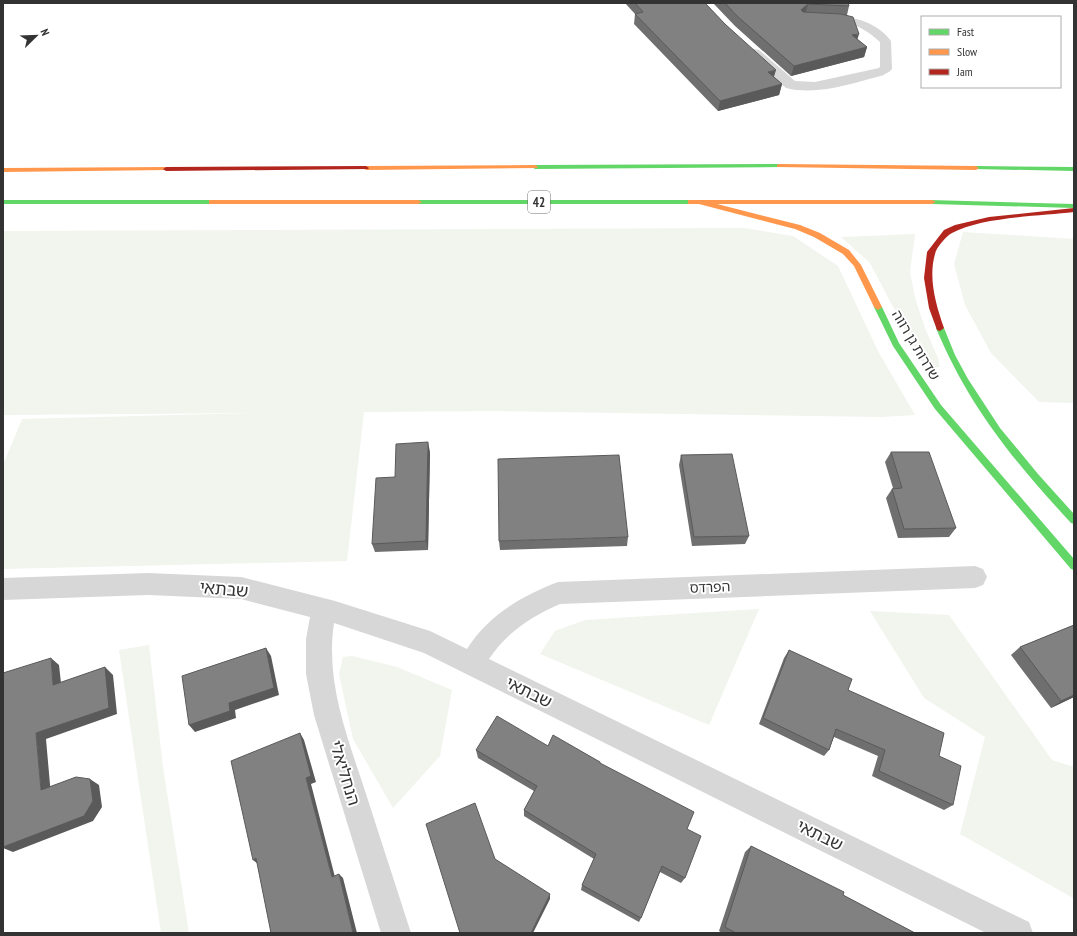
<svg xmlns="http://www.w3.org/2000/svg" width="1077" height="936" viewBox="0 0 1077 936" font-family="'PT Sans Narrow','Noto Sans Hebrew',sans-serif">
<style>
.green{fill:#f1f5ed}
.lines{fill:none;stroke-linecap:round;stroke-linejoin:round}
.lane{fill:#d7d7d7;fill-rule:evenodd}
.street{fill:#d7d7d7;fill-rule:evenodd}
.fast{fill:#63d668;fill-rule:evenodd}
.slow{fill:#ff974d;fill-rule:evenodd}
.jam{fill:#b3261e;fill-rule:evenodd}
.wall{fill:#6f6f6f}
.shaded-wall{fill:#5a5a5a}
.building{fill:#818181;stroke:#5a5a5a}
.labels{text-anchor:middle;stroke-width:4;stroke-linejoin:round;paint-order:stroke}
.shield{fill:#fff;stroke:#707070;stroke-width:1}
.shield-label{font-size:13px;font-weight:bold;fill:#333}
.street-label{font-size:14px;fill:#333;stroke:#fff}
.near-street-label{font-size:17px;fill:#333;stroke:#fff}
</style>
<rect width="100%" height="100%" fill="#fff"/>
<!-- green -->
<path class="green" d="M743,228L793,236L838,266L878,351L915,415L881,417L495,411L364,412L347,561L3,569V465L22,419L252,413L3,415V231Z
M963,232L1074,239V403L1039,402L991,353L965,305L954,264Z
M915,234L910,272L915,298L925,328L938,358L940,367L930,368L922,362L870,263L841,237Z
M759,609L709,725L540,654L555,631L585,620Z
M870,611L949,615L1052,760L1074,767L1073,898L960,834L985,737L924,698Z
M149,645L163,767L189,933H161L119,650Z
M352,656L397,667L452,690L440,756L393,808L353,739L339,674L343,657Z"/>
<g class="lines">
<!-- lane -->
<path class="lane" d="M833,16C854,16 878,23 891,41L892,69C888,74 881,76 875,74L873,72L880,67V42C870,33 859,25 846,23C840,22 835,23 829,21L828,19Z"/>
<!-- street -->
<path class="street" d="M754,49L759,50L795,81L815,82L879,68L884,69L886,72L884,75C853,83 818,96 786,88L749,56L747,53L749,50Z
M975,566L983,569L987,577L983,585L975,588L560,604C532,616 506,633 489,659L1029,922L1033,933H986L424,653L334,623C325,683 348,738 366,794C381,840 396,887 411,933H381L314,715L306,674V639L310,617L241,599L148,595L3,600V578L148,573L241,577L335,601L430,631L467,649C488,615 522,596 558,582Z"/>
<!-- fast -->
<path class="fast" d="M779,164L781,165V167L535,169L532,167L535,165Z
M976,166L1074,167V171L974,169L973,168Z
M3,200H211L215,202L211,204H3Z
M416,200H690L694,202L690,204H416Z
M930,200L1074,204V208L932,204H930Z
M878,304L882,307L899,343L941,405L1074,559V570L1071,569L935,409L893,346L874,307Z
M940,325L944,328L955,355L968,379L1000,428L1038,474L1074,514V524L1071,523C1014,461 969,407 936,328Z"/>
<!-- slow -->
<path class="slow" d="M779,164L976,166L979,168L976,170L777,167V165Z
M535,165L538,167L537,168L366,170L363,168L366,166Z
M166,167L168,168V170L3,172V168Z
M209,200H418L422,202L418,204H209Z
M688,200H932L936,202L932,204H717L800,225L820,233L849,250L861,265L882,307L878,310L874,307L854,266L843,254L814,237L795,229L699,204H688Z"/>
<!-- jam -->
<path class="jam" d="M366,166L369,168L368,169L166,171L163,169L166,167Z
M1074,208V212C1040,216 981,217 952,233C946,236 936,248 935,254C928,278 936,305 944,328L940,331L937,330L929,308L924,278L927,252L944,230L955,225L989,217Z"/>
</g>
<!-- wall -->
<path class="wall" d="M625,3H705L774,77L782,84L779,95L718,111L634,24L635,14Z
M713,3H848L849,6L847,15L857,39L867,47L864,57L791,76L735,26Z
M430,452L428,550L375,552L372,544L395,477Z
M891,452L956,528L949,537L898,538L886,498L892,489L893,488L885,462Z
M681,455L749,536L745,544L692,546L679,465Z
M628,537L627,546L500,550L499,541Z
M1074,625V697L1051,708L1011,655L1020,647Z
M789,650L848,690L939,756L953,805L944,810L872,776L878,756L834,737L829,750L824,756L759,724L784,658Z
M476,750L600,763L687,829L685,878L681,883L660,872L641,918L639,922L581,890L582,885L594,859L524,816V810L534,791L478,758Z
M751,846L843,895L915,933H722L719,931L745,852Z"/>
<!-- shaded-wall -->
<path class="shaded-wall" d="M808,4L805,14L801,10Z
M859,34L856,44L852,35Z
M867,47L864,57L791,76L794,66Z
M776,70L773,80L768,72Z
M782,84L779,95L718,111L720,101Z
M428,442L430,452L428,550L426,541Z
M266,648L271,656L279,695L235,710L236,718L195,732L189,725L229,703Z
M51,658L59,665L62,692L53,685Z
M105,667L113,675L117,714L46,739L51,796L41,790L36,733Z
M1074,695V697L1051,708L1061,701Z
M300,733L304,740L316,782L311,784L336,881L332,877L306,778Z
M90,779L99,785L102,807L93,821L13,852L3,848Z
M256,858L258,864L253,860Z
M339,874L343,878L357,933H353Z
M550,894V899L533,933H531Z"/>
<!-- building -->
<path class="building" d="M635,3H705L725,24L776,70L768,72L782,84L720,101L635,14L643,12Z
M725,3H848L849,6L808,4L801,10L803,12L841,14L853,17L859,34L852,35L867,47L794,66L737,16Z
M428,442L426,541L372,544L376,478L395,477L396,444Z
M891,452H929L956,528L904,529L892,489L902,488Z
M732,454L749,536L694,537L681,455Z
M619,455L628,537L499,541L498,459Z
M1074,625V695L1061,701L1020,647Z
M266,648L274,688L229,703L230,711L189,725L182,676Z
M789,650L852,679L848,690L944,733L939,756L961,766L953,805L879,771L885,750L836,729L829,750L763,718Z
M51,658L53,685L105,667L109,708L36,733L41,790L76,777L90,779L93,801L84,816L3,847V673Z
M497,716L548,746L553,735L600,762V763L694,812L687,829L701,836L685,878L662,866L641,918L582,885L596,854L524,810L537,786L476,750Z
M300,733L311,776L306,778L332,877L339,874L353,933H271L256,858L253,860L231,761Z
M475,803L495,859L550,894L531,933H460L426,824Z
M751,846L844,892L843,895L915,933H736L725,927Z"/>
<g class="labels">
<!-- shield labels -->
<rect class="shield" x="528" y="191" width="22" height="22" rx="3"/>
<g class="shield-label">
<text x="539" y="207">42</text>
</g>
<!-- street labels -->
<g class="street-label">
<text transform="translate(916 345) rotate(59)" y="5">שדרות גן רווה</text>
<text transform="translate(710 587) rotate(-2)" y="5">הפרדס</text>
</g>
<!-- near-street labels -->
<g class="near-street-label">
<text transform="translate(224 589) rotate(5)" y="6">שבתאי</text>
<text transform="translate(529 692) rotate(26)" y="6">שבתאי</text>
<text transform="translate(345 773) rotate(73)" y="6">הנחליאלי</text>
<text transform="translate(820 835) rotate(26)" y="6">שבתאי</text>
</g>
</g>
<!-- border -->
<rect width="1077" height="936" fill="none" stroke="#333333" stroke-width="8"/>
<!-- legend -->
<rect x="921" y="16" width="140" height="72" fill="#ffffff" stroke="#adadad"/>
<rect x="929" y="29" width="20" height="6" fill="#63d668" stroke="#adadad"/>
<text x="957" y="36" font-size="12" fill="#333333">Fast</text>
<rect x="929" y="49" width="20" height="6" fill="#ff974d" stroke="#adadad"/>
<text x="957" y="56" font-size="12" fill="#333333">Slow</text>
<rect x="929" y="69" width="20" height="6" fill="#b3261e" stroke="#adadad"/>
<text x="957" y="76" font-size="12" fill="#333333">Jam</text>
<!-- north arrow -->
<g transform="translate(36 36) rotate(67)" stroke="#ffffff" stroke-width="3" paint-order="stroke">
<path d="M0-3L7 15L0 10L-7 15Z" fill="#333333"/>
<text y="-6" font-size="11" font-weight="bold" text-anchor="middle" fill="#333333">N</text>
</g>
</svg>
